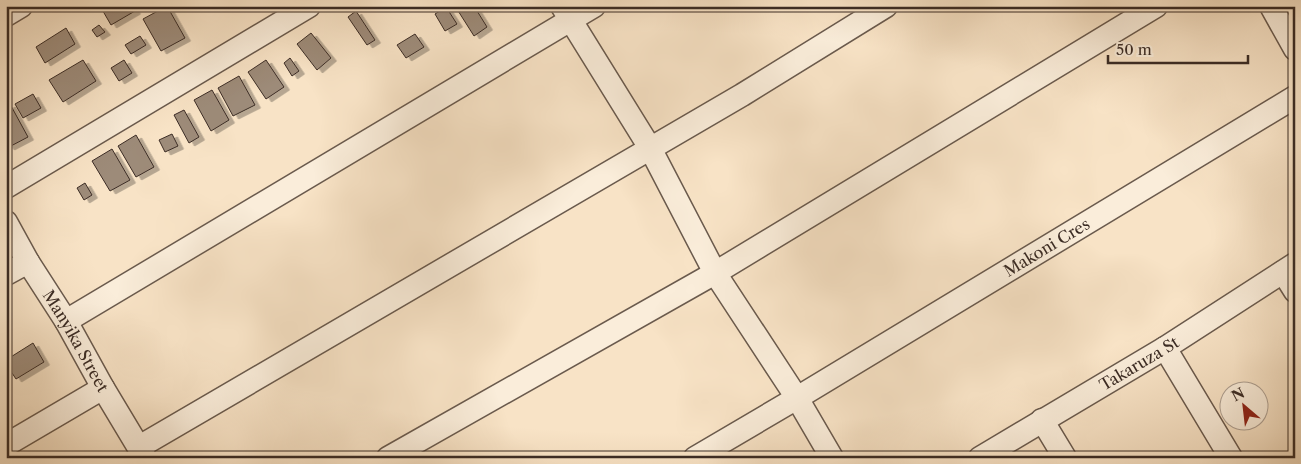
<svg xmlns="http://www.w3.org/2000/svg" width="1301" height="464" viewBox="0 0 1301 464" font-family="'Libre Caslon Text',serif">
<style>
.building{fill:#9d8b79;stroke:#3b2c25;filter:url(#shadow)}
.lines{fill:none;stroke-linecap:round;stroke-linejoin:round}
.minor-casing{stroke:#6a5a4d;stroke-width:25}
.minor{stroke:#faedda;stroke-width:22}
.labels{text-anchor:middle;stroke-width:5;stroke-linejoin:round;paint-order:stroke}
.street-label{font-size:16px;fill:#3b2c25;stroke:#faedda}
</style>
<defs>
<filter id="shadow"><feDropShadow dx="5.5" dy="3" stdDeviation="0" flood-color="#0004"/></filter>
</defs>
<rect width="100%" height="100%" fill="#f8e3c6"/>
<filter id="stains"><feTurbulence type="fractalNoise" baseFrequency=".004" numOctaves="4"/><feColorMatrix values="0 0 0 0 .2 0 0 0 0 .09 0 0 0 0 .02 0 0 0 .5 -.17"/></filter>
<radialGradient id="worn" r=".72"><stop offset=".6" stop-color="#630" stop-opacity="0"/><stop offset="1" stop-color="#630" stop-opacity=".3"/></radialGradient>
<!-- building -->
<path class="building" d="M100,6H132L135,11L111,25Z
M167,6L185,38L161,51L143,19Z
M455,6H474L487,27L474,36Z
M446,7L457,24L445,31L435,14Z
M356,11L375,40L367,45L348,17Z
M99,25L105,32L97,37L92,30Z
M66,28L75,44L45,63L36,47Z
M311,33L331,58L317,70L297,44Z
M415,34L424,47L406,58L397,45Z
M140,36L146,45L131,54L125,45Z
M290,58L299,71L292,76L284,63Z
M83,60L96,81L63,102L49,80Z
M124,60L132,73L119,81L111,68Z
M266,60L284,87L266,99L248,72Z
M239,76L255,105L233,116L218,88Z
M212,90L229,120L211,131L194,100Z
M33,94L41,108L23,118L15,104Z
M10,104L28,137L9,147L6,143V106Z
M184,110L199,137L189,143L174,115Z
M172,134L178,146L165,152L159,140Z
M136,135L154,167L136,177L118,146Z
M112,149L130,180L110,191L92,161Z
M85,183L92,195L84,200L77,188Z
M33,343L44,362L16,379L6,364V360Z"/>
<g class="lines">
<defs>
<g id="minor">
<path d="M562,6L650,148L715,273L797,398L832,458"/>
<path d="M1271,6L1295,49"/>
<path d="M6,15L21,6"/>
<path d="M6,187L309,6"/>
<path id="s1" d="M6,222L28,262L66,321L103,388L145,458"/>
<path d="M1283,272L1295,291"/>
<path d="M6,274L28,262"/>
<path d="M66,321L594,6"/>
<path d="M1165,348L1231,458"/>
<path d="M1042,420L1065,458"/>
<path d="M6,445L103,388"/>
<path d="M139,447L742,95L886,6"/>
<path d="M388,458L715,273L1156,6"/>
<path id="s2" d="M695,458L797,398L1295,97"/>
<path id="s3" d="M980,458L1165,348L1295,264"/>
</g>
</defs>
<!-- minor casing -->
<use href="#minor" class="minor-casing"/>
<!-- minor -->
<use href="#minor" class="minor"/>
</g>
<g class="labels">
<!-- street labels -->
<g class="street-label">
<text dy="6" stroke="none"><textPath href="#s2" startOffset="410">Makoni Cres</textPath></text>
<text dy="6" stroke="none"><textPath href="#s1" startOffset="138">Manyika Street</textPath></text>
<text dy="6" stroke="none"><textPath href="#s3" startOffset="185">Takaruza St</textPath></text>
</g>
</g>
<!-- margin -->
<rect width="1301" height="464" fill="none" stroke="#f8e3c6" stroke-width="25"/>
<rect x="8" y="8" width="1286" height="449" fill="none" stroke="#3b2c25" stroke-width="2.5"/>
<rect x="12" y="12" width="1276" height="439" fill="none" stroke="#3b2c25"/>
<!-- north arrow -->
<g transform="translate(1244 406) rotate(332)"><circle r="24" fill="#faedda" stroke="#aea092"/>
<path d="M0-4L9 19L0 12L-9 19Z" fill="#8f2418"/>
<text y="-8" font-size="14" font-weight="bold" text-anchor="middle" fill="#3b2c25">N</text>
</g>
<!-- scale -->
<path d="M1108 55v8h140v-8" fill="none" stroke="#3b2c25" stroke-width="2.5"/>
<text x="1116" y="55" font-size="15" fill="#3b2c25" stroke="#faedda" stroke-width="4" paint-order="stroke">50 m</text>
<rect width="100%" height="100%" filter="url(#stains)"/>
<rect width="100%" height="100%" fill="url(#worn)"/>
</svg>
